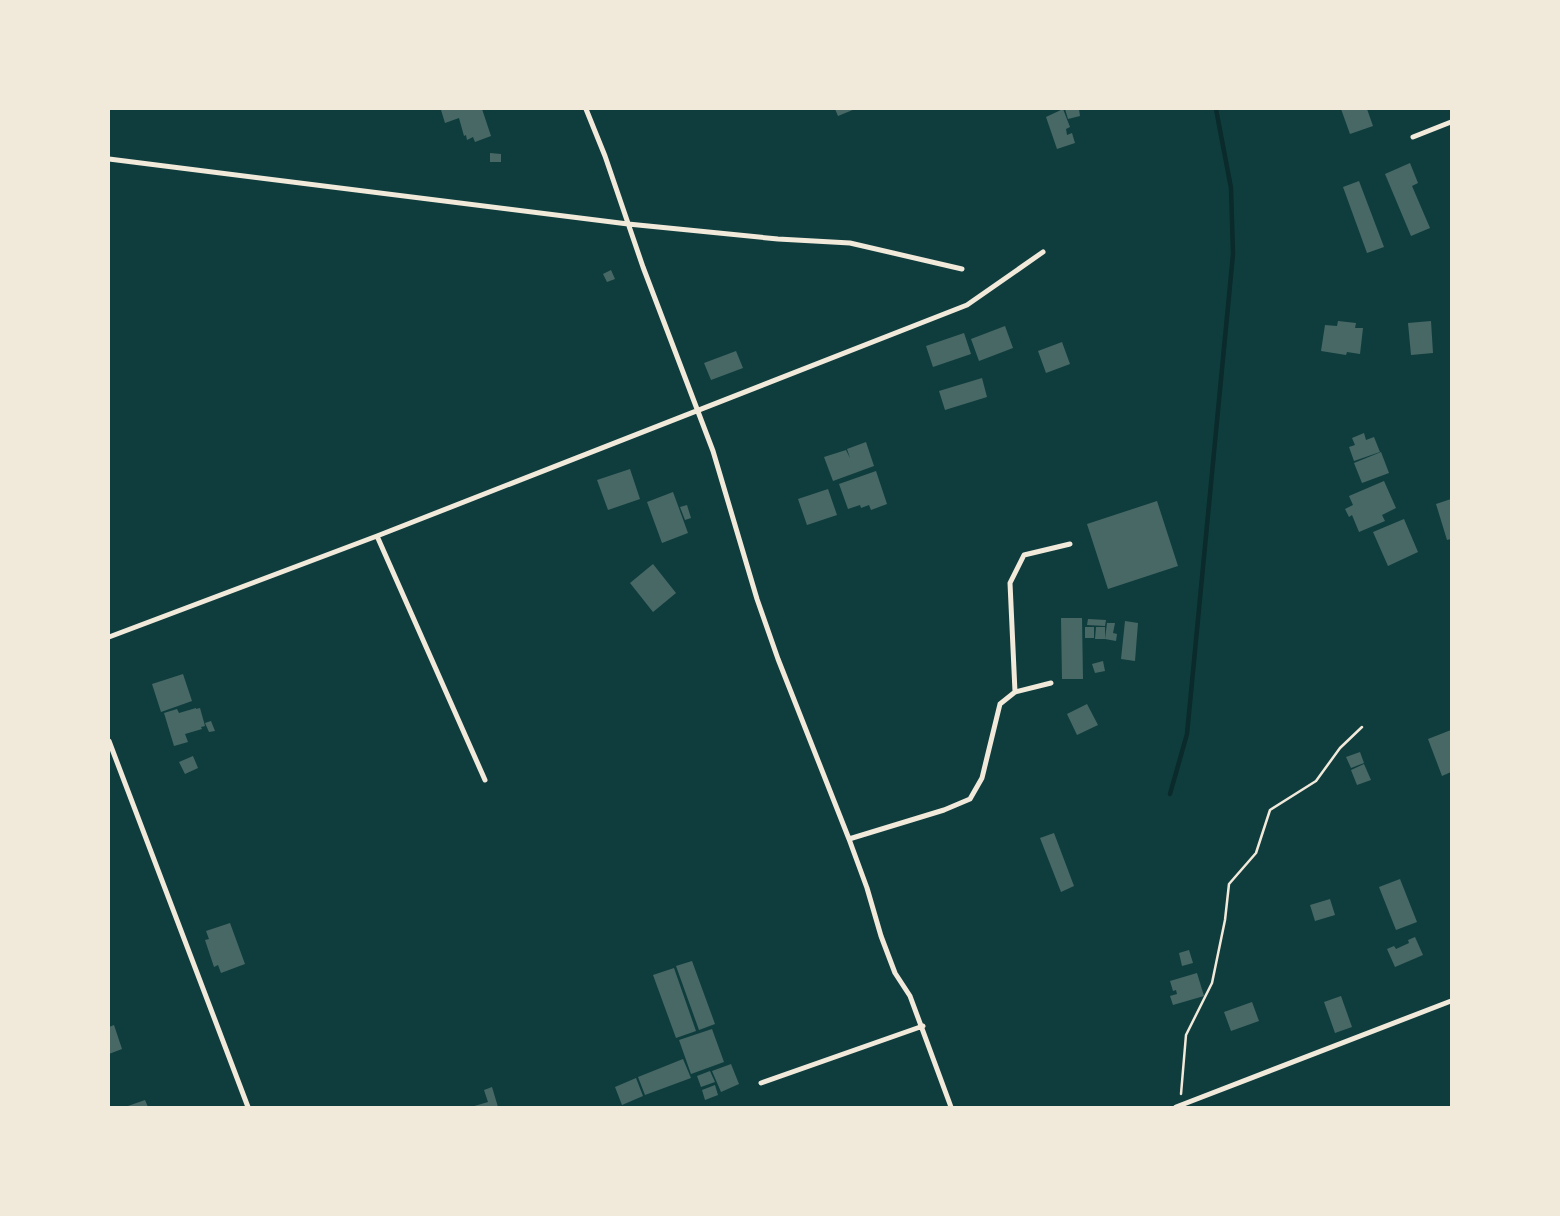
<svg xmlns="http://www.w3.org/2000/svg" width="1560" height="1216" viewBox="0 0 1560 1216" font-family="Rubik,sans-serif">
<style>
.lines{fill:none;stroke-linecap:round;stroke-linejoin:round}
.stream{stroke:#0a2a2b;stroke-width:4.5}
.building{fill:#486865}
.path{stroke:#f1e9da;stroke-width:2.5}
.minor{stroke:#f1e9da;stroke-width:5}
</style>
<rect width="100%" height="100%" fill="#0f3d3e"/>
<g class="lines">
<!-- stream -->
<path class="stream" d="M1170,794L1187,734L1233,254L1231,188L1216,109"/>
</g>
<!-- building -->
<path class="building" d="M444,109H482L491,136L475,142L473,137L467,140L466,135L464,136L459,118L445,123L441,110Z
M835,109H855L838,116Z
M1063,109L1070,127L1066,129L1067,135L1072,133L1075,143L1057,149L1046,117Z
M1065,109H1079L1080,116L1068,119Z
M1341,109H1367L1373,126L1350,134Z
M490,153L501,154V162H490Z
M1410,163L1418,183L1412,186L1430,228L1411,236L1385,174Z
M1359,181L1384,247L1367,253L1343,187Z
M611,270L615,279L607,282L603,274Z
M1338,321L1356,323L1355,328H1363L1360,354L1347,352L1346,355L1321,351L1325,325L1337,326Z
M1431,321L1433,353L1411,355L1408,323Z
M1005,326L1013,348L979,361L971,339Z
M964,333L971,354L933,367L926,346Z
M1062,342L1070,364L1046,373L1038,351Z
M736,351L743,368L711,380L704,363Z
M982,378L987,397L945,410L939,391Z
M1364,433L1366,440L1374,437L1380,452L1354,461L1349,447L1355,445L1352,438Z
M866,442L874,466L833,481L824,457L846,450L850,458L847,449Z
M1381,452L1389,473L1362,483L1354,463Z
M630,469L640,499L608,510L597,480Z
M876,471L887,504L871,510L869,505L861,508L860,505L848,509L839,484Z
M1384,481L1396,508L1382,515L1385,521L1359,532L1352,515L1349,517L1345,509L1353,505L1349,496Z
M828,489L837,515L807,525L798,499Z
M673,492L688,533L662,543L647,502Z
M1451,499V539L1447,540L1436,504Z
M1157,501L1178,566L1108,589L1087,524Z
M687,505L691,518L685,520L680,507Z
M1404,519L1418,552L1388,566L1373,532Z
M653,564L676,593L653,612L630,583Z
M1061,618H1082L1083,679H1062Z
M1088,619L1106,620L1105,626L1087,625Z
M1125,621L1138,623L1135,661L1121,659Z
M1107,623H1115L1113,633L1117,634L1116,641L1105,639Z
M1085,627H1094V638H1085Z
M1096,627H1105V639H1095Z
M1103,661L1105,671L1095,673L1092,664Z
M183,674L192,701L161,712L152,684Z
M1087,704L1098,725L1077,735L1067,714Z
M196,708V709L200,708L205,726L201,727L202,729L185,734L188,742L174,746L164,713L177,709L179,713Z
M211,721L215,731L209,732L205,723Z
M1451,730V772L1442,776L1428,739Z
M1360,752L1364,763L1351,768L1346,757Z
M193,756L198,768L185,774L179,762Z
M1364,764L1371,780L1357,785L1351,770Z
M1054,833L1074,886L1061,892L1040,838Z
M1400,879L1417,922L1396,930L1379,887Z
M1330,899L1335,915L1315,921L1310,905Z
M230,923L245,964L221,973L218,965L214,967L205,940L209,939L206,931Z
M1415,937L1423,955L1395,967L1387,949L1394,946L1396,949L1409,943L1408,940Z
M1189,950L1193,963L1182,966L1179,953Z
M692,961L715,1024L699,1030L676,966Z
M674,968L696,1031L676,1038L653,975Z
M1197,973L1204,996L1173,1005L1170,996L1177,994L1176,990L1173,991L1170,981Z
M1341,996L1352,1027L1335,1033L1324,1002Z
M1252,1002L1259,1021L1231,1031L1224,1012Z
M114,1025L122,1049L109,1054V1027Z
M712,1029L724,1062L691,1074L679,1040Z
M683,1059L691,1078L645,1095L638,1077Z
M731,1064L739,1084L721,1092L712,1071Z
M710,1071L715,1082L701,1087L697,1076Z
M636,1078L643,1096L622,1105L615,1087Z
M715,1085L718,1095L705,1100L702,1090Z
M492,1087L498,1107H471L488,1102L484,1090Z
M145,1100L148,1107H125Z"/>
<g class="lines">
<!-- path -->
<path class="path" d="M1181,1094L1186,1035L1212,983L1225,920L1229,884L1256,853L1270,810L1316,781L1340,748L1362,727"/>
<!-- minor -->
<path class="minor" d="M586,109L605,156L643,267L713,451L757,599L778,659L849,839L867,888L881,936L895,973L910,996L951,1107
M1413,137L1451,122
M109,159L628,224L778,239L850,243L962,269
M377,536L485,780
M109,637L377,536L967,305L1043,252
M1015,692L1010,583L1024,555L1070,544
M109,741L248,1107
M849,839L944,810L970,799L982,778L1000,704L1015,692L1051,683
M761,1083L923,1026
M1176,1107L1451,1001"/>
</g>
<!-- border -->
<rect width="1560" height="1216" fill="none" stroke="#f1e9da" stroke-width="220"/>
</svg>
